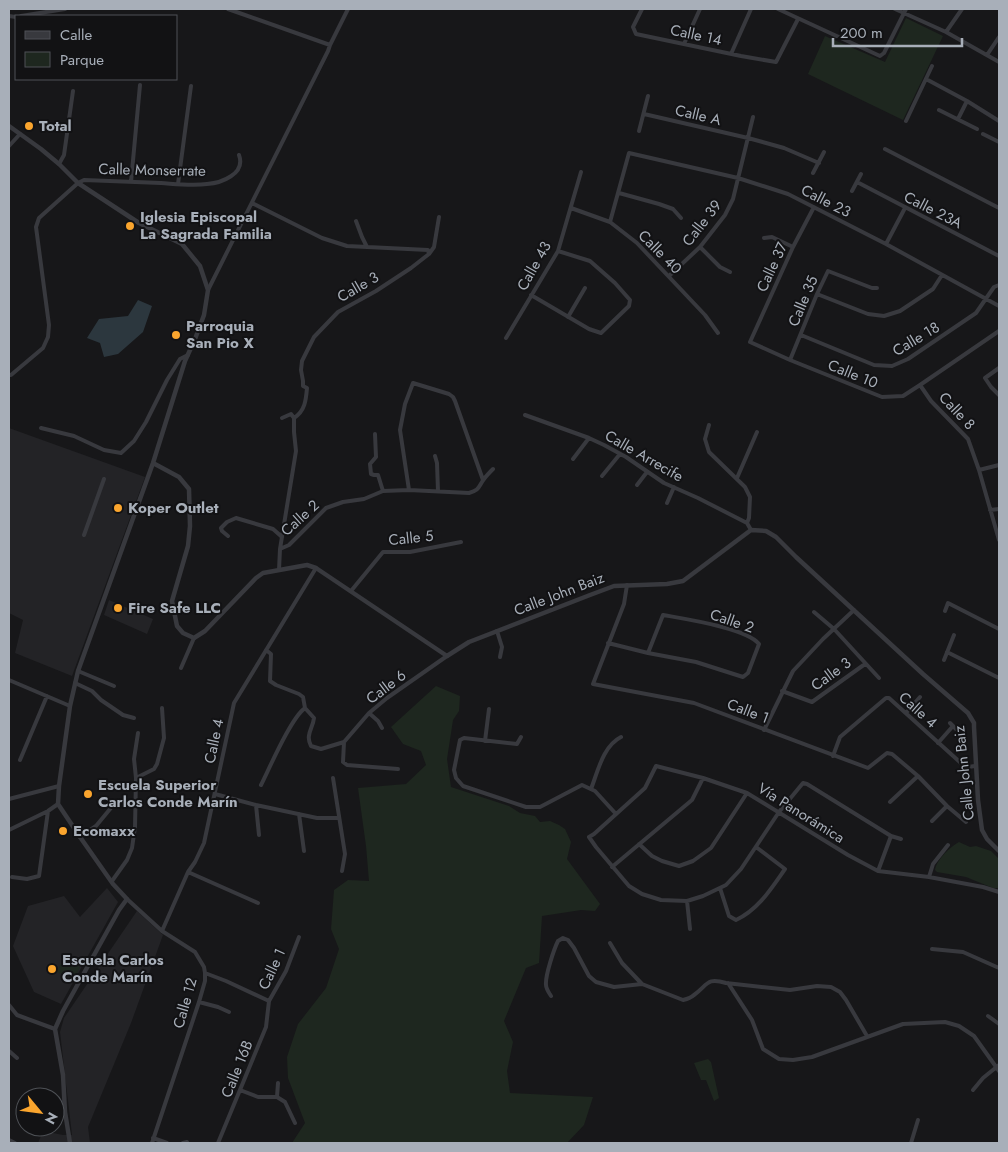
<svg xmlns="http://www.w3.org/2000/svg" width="1008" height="1152" viewBox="0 0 1008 1152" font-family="Jost,sans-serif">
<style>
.built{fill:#232326}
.green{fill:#1e271f}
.water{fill:#2c373e}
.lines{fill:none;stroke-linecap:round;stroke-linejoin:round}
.minor{stroke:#38393e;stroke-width:4}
.tertiary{stroke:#38393e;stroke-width:4.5}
.poi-dot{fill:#faa52e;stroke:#121214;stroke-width:2}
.labels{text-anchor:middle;stroke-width:4;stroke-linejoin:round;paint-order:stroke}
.street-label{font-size:15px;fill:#a8afb9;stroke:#121214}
.poi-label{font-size:15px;font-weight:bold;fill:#a8afb9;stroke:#121214;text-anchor:start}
</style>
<rect width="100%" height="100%" fill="#171719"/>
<!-- built -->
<path class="built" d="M9,428L145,477L72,676L15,653L23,620L9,613Z
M109,600L153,619L147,634L104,615Z
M107,888L118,902L61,1004L34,992L13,946L28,906L64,896L80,917Z
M137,911L163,935L131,1023L88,1127L90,1143H38L43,1131L63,1135H72L60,1032L64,1018Z"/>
<!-- green -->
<path class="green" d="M906,18L943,36L903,120L808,74L825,36L885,62Z
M436,686L460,696L459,711L453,720L447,759L451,787L509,806L520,813L535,816L540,822L550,821L559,825L565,829L571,842L567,859L600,904L595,911L581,910L542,916L539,963L526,968L504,1021L513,1042L507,1071L510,1093L593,1097L584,1125L567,1143H292L305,1123L288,1078L287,1057L298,1024L326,988L339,949L331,929L334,890L348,880L369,881L366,846L358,788L406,784L426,765L421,751L403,744L391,727Z
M959,842L970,847L976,846L991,851L999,859V888H993L966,877L937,872L935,870C937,859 950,847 959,842Z
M63,959L80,967L74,979L57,972Z
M708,1059L711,1062L719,1098L714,1101L706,1080H701L694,1063Z"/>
<!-- water -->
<path class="water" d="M138,300L152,306L143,332L118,354L104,357L100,343L87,338L99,319L128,316Z"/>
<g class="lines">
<!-- minor -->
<path class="minor" d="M228,9L330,45
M642,9L633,27L636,34L741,56L776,62L798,19
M778,9L880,56L884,53L906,9
M895,9L946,32L999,62
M9,16L16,17
M21,16L65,9
M946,32L962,9
M684,44L700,9
M731,54L751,9
M987,55L999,37
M926,79L967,101L999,121
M939,110L977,129
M644,114L748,138L784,148L819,163
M958,119L967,101
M906,121L932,66
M639,131L648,96
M983,134L999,142
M9,146L20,134
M885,149L999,208
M59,164L64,155L73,91
M813,173L824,152
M131,182L140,85
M857,182L999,256
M178,184L191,86
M852,191L861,174
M619,193L659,204L673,209L681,218
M252,203L322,238L347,246L428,250L429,254
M814,207L793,247L750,342L790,360L882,397L903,396L920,385L999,331
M571,208L610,222L637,243L705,315L718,333
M356,221L362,237L367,247
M610,222L629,153L738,178L788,194L886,244L999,306
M764,238L772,237L793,247
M886,244L905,208
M700,247L720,267L730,272
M669,276L700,247L725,215L733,199L753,117
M208,290L328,51L330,45L348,9
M817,294L868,314L884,316L900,311L933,289L942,275
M531,295L589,329L601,333L629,306L630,300L615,283L590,261L558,251
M568,317L585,288
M801,335L874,365L892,366L908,359L976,313L994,287L999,285
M506,338L558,251L581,172
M790,360L817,294L828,271L872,288H877
M999,368L985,378L991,387L999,395
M9,375H11L43,348L48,337L49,325L36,227L39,218L78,183L84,180C109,181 135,182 161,183C176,184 192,186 207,184C221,183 246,174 239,155
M920,385L931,401L968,439L979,470L999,540
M525,415L589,438L604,445L626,457L664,483L698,498L747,523
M282,418L291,414L294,418
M709,425L705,439L709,452L745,487L750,497L749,518L747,523L751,530
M41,428L74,436L104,450L121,453L134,441L146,422L167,380L180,359L188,355
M375,434L376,457L370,464L371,474L374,475H378L383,491
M435,456L437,463L438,491
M573,459L589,438
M979,470L999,465
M602,476L620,454
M737,478L757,432
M637,485L647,472
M409,490L400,430L405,404L413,383L449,394L453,397L455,401L483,480
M667,503L674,487
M990,510L999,509
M84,535L104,479
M228,536L222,531L221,528L227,522L236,518L273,529L282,537
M280,549L296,451L294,432V418C305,411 306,400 307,388L303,386V381L301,370L302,361L314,337L338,312L376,291L411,268L429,254L434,247L439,217
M279,570L280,549L289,545L326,508L343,502L364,499L383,491L409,490L469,493C480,490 478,487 484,479C487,475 490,472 493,469
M627,585L624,604L593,684L694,703L868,768L887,753L892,754L918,776L947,806L966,822
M351,591L383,552H410L461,542
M945,611L948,603L999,629
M814,612L834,629L879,678
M663,615C685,619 746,628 759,644L748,673L743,677L696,662L648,653Z
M497,631L502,647L500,657
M608,643L648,653
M266,650L271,654L270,681L276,685L299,694L303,697L305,708L314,718C313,728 305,735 311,746L321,749L344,742
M947,652L999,678
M944,660L954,635
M181,668L194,638
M78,671L114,686
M9,680L70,706
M75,683L92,691L101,700L123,715L134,718
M782,691L812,702L865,664
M369,713L378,721L382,728
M906,713L920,697
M950,723L956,729
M764,730L793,671L823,639L854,610
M521,737L517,744L464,738L460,740L454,770L456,778L463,786L526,807H540L582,785L595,791L616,814
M485,741L489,709
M938,743L953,726
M833,756L840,737L886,698H889L962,764L968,767L975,766
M20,760L47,696
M398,769L347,765L343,762L344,742L369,713L387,698L447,656
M136,778L154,769L157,764L164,738L162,708
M333,778L345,854L342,871
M261,785C270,767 291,718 305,708
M591,789C598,771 603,746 621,737
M215,794L256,805L317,818H339
M9,799L59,786
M890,802L918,776
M256,805L259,835
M299,814L304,851
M932,821L947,806
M9,830L48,811L58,804
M80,837L96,826L115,803
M901,839L891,836L807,784L803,783L779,812L741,869L726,885L703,896L687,901L661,900L642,894L629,886L596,847L589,837L594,834L645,788L656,766L703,778L747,793L848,855L878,871L929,877L983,887L999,892
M639,844L652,856L662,861L679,866L693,861L711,848L747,793
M612,867L692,800L703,778
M878,871L891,836
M188,872L258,903
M12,877L27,879L39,876L48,811
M929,877L933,864L948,845
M112,881L127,860L132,848L135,827L136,778L134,759L138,733
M720,888L729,916L736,920C758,910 771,889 785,869L756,847
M127,899L162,931L195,952L204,967L205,973V981L199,1002L152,1143
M687,901L690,929
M162,931L188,872L195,862L204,843L234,703L316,568
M610,943L622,963L642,984
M932,949L963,952L999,968
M205,973L226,981L269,1001
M728,983L752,1020L763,1049L779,1059L793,1060L812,1057L903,1024L945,1022L959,1026L974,1036L999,1071
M551,996C549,993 546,988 546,985C545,976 554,949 558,941L563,938L568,940L574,948L589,976L596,982L614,987L642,984L683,1000C687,999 691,998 694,995C708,985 706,977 726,983L790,990L817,986L831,987L840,992L846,1000L867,1036
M199,1002L218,1007L229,1012
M9,1005L17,1015L55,1029
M988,1016L999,1024
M9,1051L17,1058
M240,1090L258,1097H277L285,1102L295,1123
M973,1090L983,1078L999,1065
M277,1097L278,1083
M153,1138L167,1143
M9,1140L15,1143
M183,1143L187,1142
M218,1143L266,1027L269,1001L286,971L299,937
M911,1143L918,1120"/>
<!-- tertiary -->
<path class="tertiary" d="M9,126L41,149L59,164L78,183L139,223L182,244L200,266L208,290L204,315L195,339L185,361L153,463L78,671L70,706L59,786L58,804L80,837L113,884L127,899L119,910L63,1011L55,1029L63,1075L65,1112L70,1143
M153,463L179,477L189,489L190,526L188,546L172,601L177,626L183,633L194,638L205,631L256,578L263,573L307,565L316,568L447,656L469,642L590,595L614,586L667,584L683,581L751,530L766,531L776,537L796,557L923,674L968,713L974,723V727L978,800L982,830L987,839L999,851"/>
</g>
<!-- markers -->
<g class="poi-dot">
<circle cx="29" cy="126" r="5"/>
<circle cx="130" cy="226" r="5"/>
<circle cx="176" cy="335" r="5"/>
<circle cx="118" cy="508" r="5"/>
<circle cx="118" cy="608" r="5"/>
<circle cx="88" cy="794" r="5"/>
<circle cx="63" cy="831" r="5"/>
<circle cx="52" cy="969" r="5"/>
</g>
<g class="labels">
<!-- street labels -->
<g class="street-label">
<text transform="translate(696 35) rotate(12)" y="5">Calle 14</text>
<text transform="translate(698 115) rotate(13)" y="5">Calle A</text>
<text transform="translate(152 170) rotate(1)" y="5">Calle Monserrate</text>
<text transform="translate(826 201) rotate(27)" y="5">Calle 23</text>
<text transform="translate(933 210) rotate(27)" y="5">Calle 23A</text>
<text transform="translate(702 223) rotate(-52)" y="5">Calle 39</text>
<text transform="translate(660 252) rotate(45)" y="5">Calle 40</text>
<text transform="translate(534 266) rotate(-61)" y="5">Calle 43</text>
<text transform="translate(772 267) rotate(-65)" y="5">Calle 37</text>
<text transform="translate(358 287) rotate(-30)" y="5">Calle 3</text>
<text transform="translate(803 301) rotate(-67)" y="5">Calle 35</text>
<text transform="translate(916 339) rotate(-31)" y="5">Calle 18</text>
<text transform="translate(853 374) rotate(22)" y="5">Calle 10</text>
<text transform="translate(957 411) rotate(47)" y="5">Calle 8</text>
<text transform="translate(644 456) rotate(30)" y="5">Calle Arrecife</text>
<text transform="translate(300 518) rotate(-42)" y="5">Calle 2</text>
<text transform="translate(411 538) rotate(-6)" y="5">Calle 5</text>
<text transform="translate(559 594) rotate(-21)" y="5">Calle John Baiz</text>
<text transform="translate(732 621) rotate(19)" y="5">Calle 2</text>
<text transform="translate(831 674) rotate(-36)" y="5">Calle 3</text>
<text transform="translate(386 687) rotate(-37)" y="5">Calle 6</text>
<text transform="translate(918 710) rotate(42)" y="5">Calle 4</text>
<text transform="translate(748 711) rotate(21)" y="5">Calle 1</text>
<text transform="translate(214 741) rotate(-78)" y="5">Calle 4</text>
<text transform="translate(964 773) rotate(-96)" y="5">Calle John Baiz</text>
<text transform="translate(801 813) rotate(32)" y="5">Vía Panorámica</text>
<text transform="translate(272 969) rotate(-65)" y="5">Calle 1</text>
<text transform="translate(185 1003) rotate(-74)" y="5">Calle 12</text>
<text transform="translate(237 1069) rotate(-68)" y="5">Calle 16B</text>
</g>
<!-- poi labels -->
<g class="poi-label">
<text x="39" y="131">Total</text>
<text x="140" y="222">Iglesia Episcopal<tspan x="140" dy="17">La Sagrada Familia</tspan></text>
<text x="186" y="331">Parroquia<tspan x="186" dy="17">San Pio X</tspan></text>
<text x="128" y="513">Koper Outlet</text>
<text x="128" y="613">Fire Safe LLC</text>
<text x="98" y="790">Escuela Superior<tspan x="98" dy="17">Carlos Conde Marín</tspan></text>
<text x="73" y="836">Ecomaxx</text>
<text x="62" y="965">Escuela Carlos<tspan x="62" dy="17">Conde Marín</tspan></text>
</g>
</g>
<!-- border -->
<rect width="1008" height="1152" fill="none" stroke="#a8afb9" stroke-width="20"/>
<!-- legend -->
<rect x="15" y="15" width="162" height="65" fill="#121214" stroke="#4e5156"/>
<rect x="25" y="31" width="25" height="8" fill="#38393e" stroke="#4e5156"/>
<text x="60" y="40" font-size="15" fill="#a8afb9">Calle</text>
<rect x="25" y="52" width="25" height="15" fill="#1e271f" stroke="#4e5156"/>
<text x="60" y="65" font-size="15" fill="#a8afb9">Parque</text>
<!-- north arrow -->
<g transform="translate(40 1112) rotate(119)"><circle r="24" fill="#121214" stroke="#4e5156"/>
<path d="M0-4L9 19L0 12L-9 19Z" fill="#faa52e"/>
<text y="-8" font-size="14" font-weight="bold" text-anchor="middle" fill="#a8afb9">N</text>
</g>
<!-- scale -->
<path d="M833 38v8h129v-8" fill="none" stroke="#a8afb9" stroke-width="2.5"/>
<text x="840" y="38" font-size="15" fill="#a8afb9" stroke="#121214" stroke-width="4" paint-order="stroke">200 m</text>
</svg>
